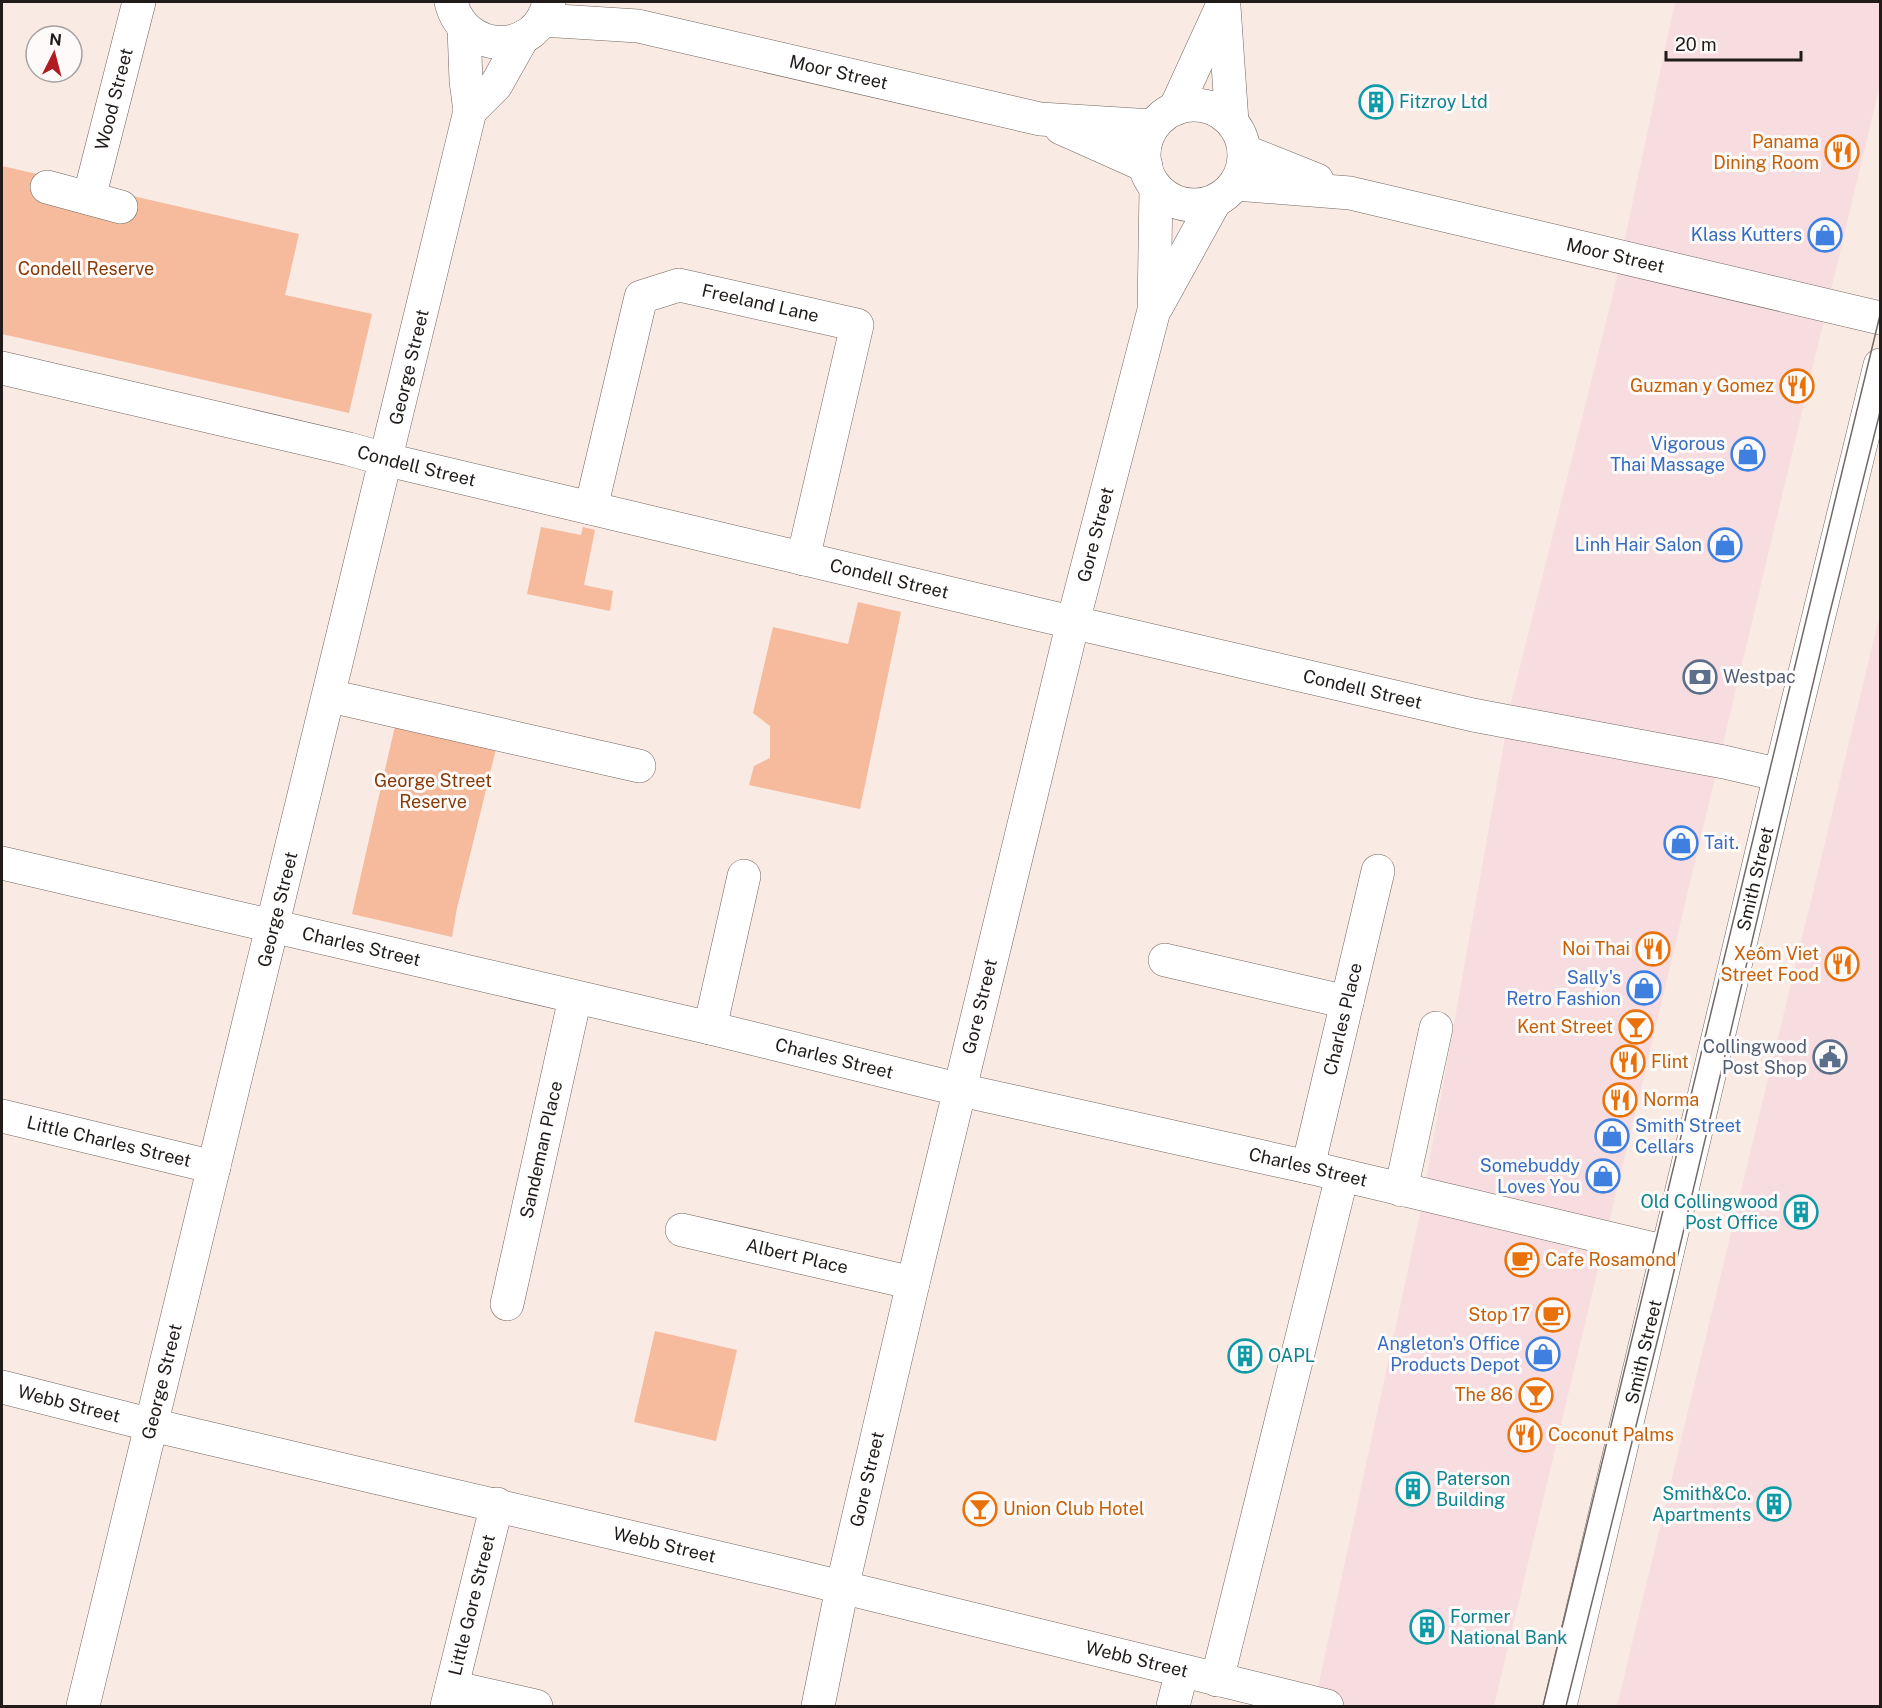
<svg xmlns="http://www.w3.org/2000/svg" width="1882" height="1708" viewBox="0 0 1882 1708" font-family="'Public Sans',sans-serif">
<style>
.commercial{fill:#f7dce0}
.green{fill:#f6ba9d}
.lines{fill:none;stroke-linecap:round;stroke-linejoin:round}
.minor-casing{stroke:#726560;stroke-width:34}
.minor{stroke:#fff;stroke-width:33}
.tram{stroke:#736a66;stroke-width:1.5}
.labels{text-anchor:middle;stroke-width:6;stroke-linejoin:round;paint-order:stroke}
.street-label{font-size:18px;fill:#211c1a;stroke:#fdfaf9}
.culture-label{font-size:18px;fill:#0d838f;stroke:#fdfaf9;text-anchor:start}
.food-label{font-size:18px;fill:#c56008;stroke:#fdfaf9;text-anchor:end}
.shop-label{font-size:18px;fill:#366cbe;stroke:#fdfaf9;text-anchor:end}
.park-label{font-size:18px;fill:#873b08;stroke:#fdfaf9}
.service-label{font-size:18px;fill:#4e5e75;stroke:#fdfaf9;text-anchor:start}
</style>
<rect width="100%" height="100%" fill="#f9eae3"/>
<!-- commercial -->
<path class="commercial" d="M1675,2H1880V84L1494,1706H1314L1420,1214L1512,699L1614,290Z
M1880,614V1706H1617Z"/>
<!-- green -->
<path class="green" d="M2,166L299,234L285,295L372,314L349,413L2,334Z
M541,527L581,535L583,527L595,530L584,585L613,591L610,611L527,594Z
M858,602L901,612L860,809L749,785L754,766L770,758V726L753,713L773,627L848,644Z
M395,726L496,749L457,908L452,937L352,914Z
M655,1331L737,1350L716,1441L634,1422Z"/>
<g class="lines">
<defs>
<g id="minor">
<path d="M451,2C464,55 537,57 549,2"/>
<path d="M1224,7L1232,122"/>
<path id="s1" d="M542,20L638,26L1040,119L1152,126"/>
<circle cx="1194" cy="155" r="50"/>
<path d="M1175,109L1224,2"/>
<path d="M470,111L496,85L523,37"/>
<path d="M1061,128L1146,166"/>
<path d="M1244,151L1317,180"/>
<path id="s2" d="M1236,184L1350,193L1880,318"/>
<path d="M47,187L121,207"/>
<path id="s3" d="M89,198L139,2"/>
<path d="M1157,306L1215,201"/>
<path id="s4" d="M2,368L349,449L388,460L1041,615L1473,715L1724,762L1780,775"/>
<path id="s5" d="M591,508L641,297L679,285L857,325L803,559"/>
<path d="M330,696L639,766"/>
<path id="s6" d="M2,863L710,1028L961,1090L1308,1167L1667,1252"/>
<path d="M1165,960L1347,1002"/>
<path d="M710,1028L744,876"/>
<path id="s7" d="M2,1116L214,1167"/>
<path id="s8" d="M1308,1167L1378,871"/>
<path d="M1401,1190L1436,1028"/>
<path id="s9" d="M682,1230L913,1283"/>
<path id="s10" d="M507,1304L575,998"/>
<path id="s11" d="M2,1387L152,1425L788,1574L1327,1706"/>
<path d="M1217,1680L1342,1176"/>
<path d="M452,1687L536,1706"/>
<path id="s12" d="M83,1706C212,1174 345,643 470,111L466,81L464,27"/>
<path id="s13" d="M447,1706L497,1504"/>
<path id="s14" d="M818,1706L842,1588L913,1283L1073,622L1154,310L1156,189"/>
<path d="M1173,1706L1182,1671"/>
<path id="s15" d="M1560,1706L1780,775L1880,365"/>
</g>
</defs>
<!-- minor casing -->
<use href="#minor" class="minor-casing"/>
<!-- minor -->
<use href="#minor" class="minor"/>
<!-- tram -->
<path class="tram" d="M1543,1706C1657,1243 1766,778 1880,315
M1566,1706L1661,1326L1828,620L1880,412"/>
</g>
<!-- icons -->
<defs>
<symbol id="building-ring" viewBox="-11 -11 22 22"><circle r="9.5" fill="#fdfaf9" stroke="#0f9aa8" stroke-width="1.5"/><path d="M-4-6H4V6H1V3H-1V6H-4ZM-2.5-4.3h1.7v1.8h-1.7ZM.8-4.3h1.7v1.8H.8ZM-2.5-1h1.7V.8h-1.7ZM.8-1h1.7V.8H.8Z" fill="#0f9aa8"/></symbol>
<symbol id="restaurant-ring" viewBox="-11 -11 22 22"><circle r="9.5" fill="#fdfaf9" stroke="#e8710a" stroke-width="1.5"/><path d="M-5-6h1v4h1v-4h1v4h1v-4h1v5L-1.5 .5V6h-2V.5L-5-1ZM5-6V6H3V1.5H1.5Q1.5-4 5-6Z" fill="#e8710a"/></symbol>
<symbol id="shop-ring" viewBox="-11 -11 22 22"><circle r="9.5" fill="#fdfaf9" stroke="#3f7fe0" stroke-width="1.5"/><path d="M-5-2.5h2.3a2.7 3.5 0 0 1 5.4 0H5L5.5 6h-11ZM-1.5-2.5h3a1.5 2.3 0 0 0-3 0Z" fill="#3f7fe0"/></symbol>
<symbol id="bank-ring" viewBox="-11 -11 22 22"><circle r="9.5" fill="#fdfaf9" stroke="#5c6f8a" stroke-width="1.5"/><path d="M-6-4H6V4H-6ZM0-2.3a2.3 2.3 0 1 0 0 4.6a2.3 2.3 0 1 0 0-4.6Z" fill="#5c6f8a"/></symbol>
<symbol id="bar-ring" viewBox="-11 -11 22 22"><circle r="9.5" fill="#fdfaf9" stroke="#e8710a" stroke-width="1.5"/><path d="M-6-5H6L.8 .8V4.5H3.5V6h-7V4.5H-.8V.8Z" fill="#e8710a"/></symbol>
<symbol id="civic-ring" viewBox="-11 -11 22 22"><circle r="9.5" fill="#fdfaf9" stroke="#5c6f8a" stroke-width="1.5"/><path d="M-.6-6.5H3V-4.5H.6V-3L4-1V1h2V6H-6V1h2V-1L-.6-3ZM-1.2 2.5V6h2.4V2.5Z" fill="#5c6f8a"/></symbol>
<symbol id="cafe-ring" viewBox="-11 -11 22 22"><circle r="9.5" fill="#fdfaf9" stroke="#e8710a" stroke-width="1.5"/><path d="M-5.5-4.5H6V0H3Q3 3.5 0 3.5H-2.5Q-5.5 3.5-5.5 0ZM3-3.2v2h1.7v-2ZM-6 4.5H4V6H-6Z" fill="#e8710a"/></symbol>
</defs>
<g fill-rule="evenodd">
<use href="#building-ring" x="1357" y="83" width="38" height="38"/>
<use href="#restaurant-ring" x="1823" y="133" width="38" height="38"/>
<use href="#shop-ring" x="1806" y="216" width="38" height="38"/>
<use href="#restaurant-ring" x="1778" y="367" width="38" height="38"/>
<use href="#shop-ring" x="1729" y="435" width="38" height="38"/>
<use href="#shop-ring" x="1706" y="526" width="38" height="38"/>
<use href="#bank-ring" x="1681" y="658" width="38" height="38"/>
<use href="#shop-ring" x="1662" y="824" width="38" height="38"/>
<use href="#restaurant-ring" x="1634" y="930" width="38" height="38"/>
<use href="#restaurant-ring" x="1823" y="945" width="38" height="38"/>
<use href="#shop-ring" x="1625" y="969" width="38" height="38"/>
<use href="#bar-ring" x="1617" y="1008" width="38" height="38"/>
<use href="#civic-ring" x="1811" y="1038" width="38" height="38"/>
<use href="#restaurant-ring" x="1609" y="1043" width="38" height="38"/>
<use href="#restaurant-ring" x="1601" y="1081" width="38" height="38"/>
<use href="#shop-ring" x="1593" y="1117" width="38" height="38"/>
<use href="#shop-ring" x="1584" y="1157" width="38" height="38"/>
<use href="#building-ring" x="1782" y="1193" width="38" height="38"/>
<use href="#cafe-ring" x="1503" y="1241" width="38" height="38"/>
<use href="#cafe-ring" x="1534" y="1296" width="38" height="38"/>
<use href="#shop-ring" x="1524" y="1335" width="38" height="38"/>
<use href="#building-ring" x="1226" y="1337" width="38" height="38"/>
<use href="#bar-ring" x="1517" y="1376" width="38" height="38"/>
<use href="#restaurant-ring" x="1506" y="1416" width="38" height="38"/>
<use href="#building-ring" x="1394" y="1470" width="38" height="38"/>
<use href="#building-ring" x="1755" y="1485" width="38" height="38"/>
<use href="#bar-ring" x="961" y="1490" width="38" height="38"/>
<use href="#building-ring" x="1408" y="1608" width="38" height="38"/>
</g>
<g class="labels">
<!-- street labels -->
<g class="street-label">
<text dy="6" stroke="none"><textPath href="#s1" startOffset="302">Moor Street</textPath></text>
<text dy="6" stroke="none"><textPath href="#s3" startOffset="102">Wood Street</textPath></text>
<text dy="6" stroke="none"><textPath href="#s2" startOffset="387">Moor Street</textPath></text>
<text dy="6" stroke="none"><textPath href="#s5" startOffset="340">Freeland Lane</textPath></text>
<text dy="6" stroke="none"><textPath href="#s12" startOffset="1378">George Street</textPath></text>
<text dy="6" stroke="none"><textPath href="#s4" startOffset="426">Condell Street</textPath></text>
<text dy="6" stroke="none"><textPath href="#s14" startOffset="1204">Gore Street</textPath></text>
<text dy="6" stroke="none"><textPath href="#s4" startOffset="912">Condell Street</textPath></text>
<text dy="6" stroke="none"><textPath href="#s4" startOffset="1398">Condell Street</textPath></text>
<text dy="6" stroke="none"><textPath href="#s15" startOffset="850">Smith Street</textPath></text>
<text dy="6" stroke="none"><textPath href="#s12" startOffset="820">George Street</textPath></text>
<text dy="6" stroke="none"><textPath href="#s6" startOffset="369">Charles Street</textPath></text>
<text dy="6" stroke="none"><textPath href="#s14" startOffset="718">Gore Street</textPath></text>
<text dy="6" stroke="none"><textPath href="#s8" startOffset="152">Charles Place</textPath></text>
<text dy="6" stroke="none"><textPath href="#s6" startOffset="855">Charles Street</textPath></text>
<text dy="6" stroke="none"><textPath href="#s7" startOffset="110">Little Charles Street</textPath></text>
<text dy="6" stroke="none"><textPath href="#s10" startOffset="158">Sandeman Place</textPath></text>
<text dy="6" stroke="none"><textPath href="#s6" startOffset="1341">Charles Street</textPath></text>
<text dy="6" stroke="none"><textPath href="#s9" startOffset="118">Albert Place</textPath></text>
<text dy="6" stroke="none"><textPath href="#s15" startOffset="364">Smith Street</textPath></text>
<text dy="6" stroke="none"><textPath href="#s12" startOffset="334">George Street</textPath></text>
<text dy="6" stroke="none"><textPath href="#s11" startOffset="69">Webb Street</textPath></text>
<text dy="6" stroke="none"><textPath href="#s14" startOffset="232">Gore Street</textPath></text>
<text dy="6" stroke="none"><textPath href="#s11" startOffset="681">Webb Street</textPath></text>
<text dy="6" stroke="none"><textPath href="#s13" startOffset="104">Little Gore Street</textPath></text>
<text dy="6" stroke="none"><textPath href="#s11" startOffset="1167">Webb Street</textPath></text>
</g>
<!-- culture labels -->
<g class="culture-label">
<text x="1399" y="108">Fitzroy Ltd</text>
<text x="1778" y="1208" text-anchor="end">Old Collingwood<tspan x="1778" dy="21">Post Office</tspan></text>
<text x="1268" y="1362">OAPL</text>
<text x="1436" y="1485">Paterson<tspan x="1436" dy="21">Building</tspan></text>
<text x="1751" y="1500" text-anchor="end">Smith&amp;Co.<tspan x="1751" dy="21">Apartments</tspan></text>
<text x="1450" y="1623">Former<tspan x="1450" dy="21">National Bank</tspan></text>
</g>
<!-- food labels -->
<g class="food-label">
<text x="1819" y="148">Panama<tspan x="1819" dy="21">Dining Room</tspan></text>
<text x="1774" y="392">Guzman y Gomez</text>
<text x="1630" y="955">Noi Thai</text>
<text x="1819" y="960">Xeôm Viet<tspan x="1819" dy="21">Street Food</tspan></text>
<text x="1613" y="1033">Kent Street</text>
<text x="1651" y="1068" text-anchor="start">Flint</text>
<text x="1643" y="1106" text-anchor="start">Norma</text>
<text x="1545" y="1266" text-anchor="start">Cafe Rosamond</text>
<text x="1530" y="1321">Stop 17</text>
<text x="1513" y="1401">The 86</text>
<text x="1548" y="1441" text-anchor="start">Coconut Palms</text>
<text x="1003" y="1515" text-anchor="start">Union Club Hotel</text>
</g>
<!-- shop labels -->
<g class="shop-label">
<text x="1802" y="241">Klass Kutters</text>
<text x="1725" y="450">Vigorous<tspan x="1725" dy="21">Thai Massage</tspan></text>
<text x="1702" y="551">Linh Hair Salon</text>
<text x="1704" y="849" text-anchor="start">Tait.</text>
<text x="1621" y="984">Sally's<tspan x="1621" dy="21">Retro Fashion</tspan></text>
<text x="1635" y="1132" text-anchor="start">Smith Street<tspan x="1635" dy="21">Cellars</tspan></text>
<text x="1580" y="1172">Somebuddy<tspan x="1580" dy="21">Loves You</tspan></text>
<text x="1520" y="1350">Angleton's Office<tspan x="1520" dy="21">Products Depot</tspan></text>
</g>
<!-- park labels -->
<g class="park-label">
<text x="86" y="275">Condell Reserve</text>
<text x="433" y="787">George Street<tspan x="433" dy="21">Reserve</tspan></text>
</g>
<!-- service labels -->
<g class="service-label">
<text x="1723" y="683">Westpac</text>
<text x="1807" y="1053" text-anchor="end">Collingwood<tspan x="1807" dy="21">Post Shop</tspan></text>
</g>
</g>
<!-- border -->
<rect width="1882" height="1708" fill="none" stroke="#211c1a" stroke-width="6"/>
<!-- north arrow -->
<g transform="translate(54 54) rotate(6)"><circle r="28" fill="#fdfaf9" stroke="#a5a1a0" stroke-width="1.5"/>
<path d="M0-4.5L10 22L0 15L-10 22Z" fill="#af1c23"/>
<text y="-9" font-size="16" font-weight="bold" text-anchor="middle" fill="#211c1a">N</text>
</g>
<!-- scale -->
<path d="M1666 51v9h135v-9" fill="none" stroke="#211c1a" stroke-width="3"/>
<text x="1675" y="51" font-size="18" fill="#211c1a" stroke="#fdfaf9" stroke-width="4.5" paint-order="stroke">20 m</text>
</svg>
